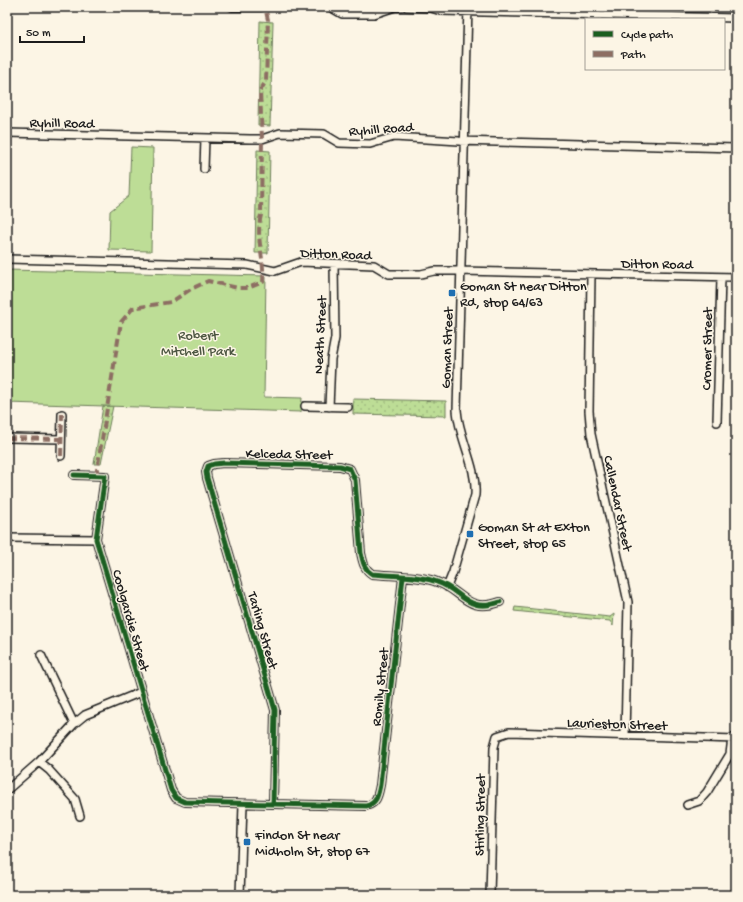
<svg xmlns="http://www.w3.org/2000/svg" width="743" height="902" viewBox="0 0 743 902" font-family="'Gochi Hand',sans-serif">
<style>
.grass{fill:url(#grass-dots);stroke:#6c7c59}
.park{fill:#bddd96;stroke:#6c7c59}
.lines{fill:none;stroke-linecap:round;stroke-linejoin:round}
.minor-casing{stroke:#1c1c1c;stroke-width:10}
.minor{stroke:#fcf5e5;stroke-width:7}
.quiet{stroke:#8d6e63;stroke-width:4;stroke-dasharray:8 4;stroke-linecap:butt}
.cycleway-casing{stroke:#fcf5e5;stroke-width:8}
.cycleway{stroke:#1b5e20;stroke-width:5}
.poi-dot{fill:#1f6fb2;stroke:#fcf5e5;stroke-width:1.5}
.labels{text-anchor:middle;stroke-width:3;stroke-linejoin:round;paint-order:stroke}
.street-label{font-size:14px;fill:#1c1c1c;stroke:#fcf5e5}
.poi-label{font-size:14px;fill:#1c1c1c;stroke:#fcf5e5;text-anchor:start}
.park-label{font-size:14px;fill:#4c5641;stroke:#fcf5e5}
</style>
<defs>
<pattern id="grass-dots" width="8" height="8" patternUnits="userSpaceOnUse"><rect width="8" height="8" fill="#bddd96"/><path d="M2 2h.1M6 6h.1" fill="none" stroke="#a2bd81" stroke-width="1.8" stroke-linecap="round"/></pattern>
</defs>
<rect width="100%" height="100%" fill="#fcf5e5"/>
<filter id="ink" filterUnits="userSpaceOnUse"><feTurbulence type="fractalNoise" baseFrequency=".025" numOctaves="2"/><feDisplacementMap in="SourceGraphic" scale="8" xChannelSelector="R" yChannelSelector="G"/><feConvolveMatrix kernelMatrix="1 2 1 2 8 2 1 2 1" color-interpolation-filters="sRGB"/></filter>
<g filter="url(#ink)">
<!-- grass -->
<path class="grass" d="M260,21L273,22L270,126L258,125Z
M257,150L270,151L268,253H255Z
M353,399L446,401V416L353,414Z
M103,406H113L101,464H94Z
M515,607L610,617L614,614L613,626L610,621L514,611Z"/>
<!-- park -->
<path class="park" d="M131,147L153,148L151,251L109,250L110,211L129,196Z
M7,270L266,276L264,397L302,398L301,412L7,403Z"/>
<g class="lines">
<defs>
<path id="minor" d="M232,7H261
M330,7L342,14H374L395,7H402
M406,7L431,8L441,11L736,18
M7,133L250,139H262L280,133L324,134L339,143L370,144L394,137L459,141L736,148
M204,169L205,138
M7,259L247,265L275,271L301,262L374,265L389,274H421L434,271H462L736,277
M591,275L589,411L591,434L628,602L625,736
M305,406L348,407
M329,407L331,359L335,338L334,264
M717,422L721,277
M7,438L61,439
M61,456L62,414
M74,475L105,476L96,539L171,790L176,798L185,802L366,806C377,803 378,795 380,785L403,577
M7,538L96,539
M447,587L453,572L475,495C477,466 459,439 457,410L468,7
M41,655L74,724
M39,762L49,770L75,799L80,816
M7,790L39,762L74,724L85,715L141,692
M273,804L275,710L207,478L206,472L208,466L214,464L224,463L340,466L350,469L355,480L361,553C363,562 364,569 372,574C392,576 419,575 437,582C463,590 466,614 500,602
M687,805L699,801L707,792L730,754L732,738
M240,895L243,804
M490,895L494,747L497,736L509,732L736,739"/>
</defs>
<!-- minor casing -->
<use href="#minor" class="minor-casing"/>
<!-- minor -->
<use href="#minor" class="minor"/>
<!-- quiet -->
<path class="quiet" d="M7,438L61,439
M61,456L62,414
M96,476L121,322L133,308L171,302L191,289L208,281L238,288H248L263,282C265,259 255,238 261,215L262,139L260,91L266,81L268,20L265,7"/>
<defs>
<path id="cycleway" d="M74,475L105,476L96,539L171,790L176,798L185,802L366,806C377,803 378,795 380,785L403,577
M273,804L275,710L207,478L206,472L208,466L214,464L224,463L340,466L350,469L355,480L361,553C363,562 364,569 372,574C392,576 419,575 437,582C463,590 466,614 500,602"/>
</defs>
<!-- cycleway casing -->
<use href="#cycleway" class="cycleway-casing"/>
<!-- cycleway -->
<use href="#cycleway" class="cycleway"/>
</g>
</g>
<!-- markers -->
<g class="poi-dot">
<rect x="448" y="289" width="8" height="8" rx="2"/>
<rect x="466" y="530" width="8" height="8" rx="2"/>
<rect x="243" y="838" width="8" height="8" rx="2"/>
</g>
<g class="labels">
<!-- street labels -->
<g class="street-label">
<text transform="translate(62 122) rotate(1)" y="5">Ryhill Road</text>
<text transform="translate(381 128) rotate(-4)" y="5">Ryhill Road</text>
<text transform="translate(336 253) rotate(2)" y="5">Ditton Road</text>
<text transform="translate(657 263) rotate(1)" y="5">Ditton Road</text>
<text transform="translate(319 335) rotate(-87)" y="5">Neath Street</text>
<text transform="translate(446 348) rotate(-88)" y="5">Goman Street</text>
<text transform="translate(706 349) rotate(-89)" y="5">Cromer Street</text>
<text transform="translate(289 453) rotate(1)" y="5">Kelceda Street</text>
<text transform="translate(619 503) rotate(78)" y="5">Callendar Street</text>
<text transform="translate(132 620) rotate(74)" y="5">Coolgardie Street</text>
<text transform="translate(264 630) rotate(74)" y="5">Tarling Street</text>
<text transform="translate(379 687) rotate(-84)" y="5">Romily Street</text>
<text transform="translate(617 723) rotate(2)" y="5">Laurieston Street</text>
<text transform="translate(479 815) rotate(-89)" y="5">Stirling Street</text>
</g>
<!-- poi labels -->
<g class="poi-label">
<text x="460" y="290">Goman St near Ditton<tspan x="460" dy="16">Rd, stop 64/63</tspan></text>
<text x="478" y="531">Goman St at Exton<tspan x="478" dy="16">Street, stop 65</tspan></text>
<text x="255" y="839">Findon St near<tspan x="255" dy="16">Midholm St, stop 67</tspan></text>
</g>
<!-- park labels -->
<g class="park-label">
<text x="198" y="339">Robert<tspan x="198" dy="16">Mitchell Park</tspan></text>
</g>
</g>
<!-- margin -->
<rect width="743" height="902" fill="none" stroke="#fcf5e5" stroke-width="24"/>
<rect x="12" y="12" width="719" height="878" fill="none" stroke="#1c1c1c" stroke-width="1.5" filter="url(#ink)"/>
<!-- legend -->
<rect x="585" y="18" width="140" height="52" fill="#fcf5e5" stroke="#a29e95"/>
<rect x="593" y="31" width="20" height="6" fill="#1b5e20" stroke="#a29e95"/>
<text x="621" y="38" font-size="12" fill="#1c1c1c">Cycle path</text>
<rect x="593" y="51" width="20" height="6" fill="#8d6e63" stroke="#a29e95"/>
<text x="621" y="58" font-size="12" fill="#1c1c1c">Path</text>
<!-- scale -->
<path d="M20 36v6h64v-6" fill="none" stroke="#1c1c1c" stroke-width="2"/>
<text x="26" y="36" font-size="12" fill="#1c1c1c" stroke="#fcf5e5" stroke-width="3" paint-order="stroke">50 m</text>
</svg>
